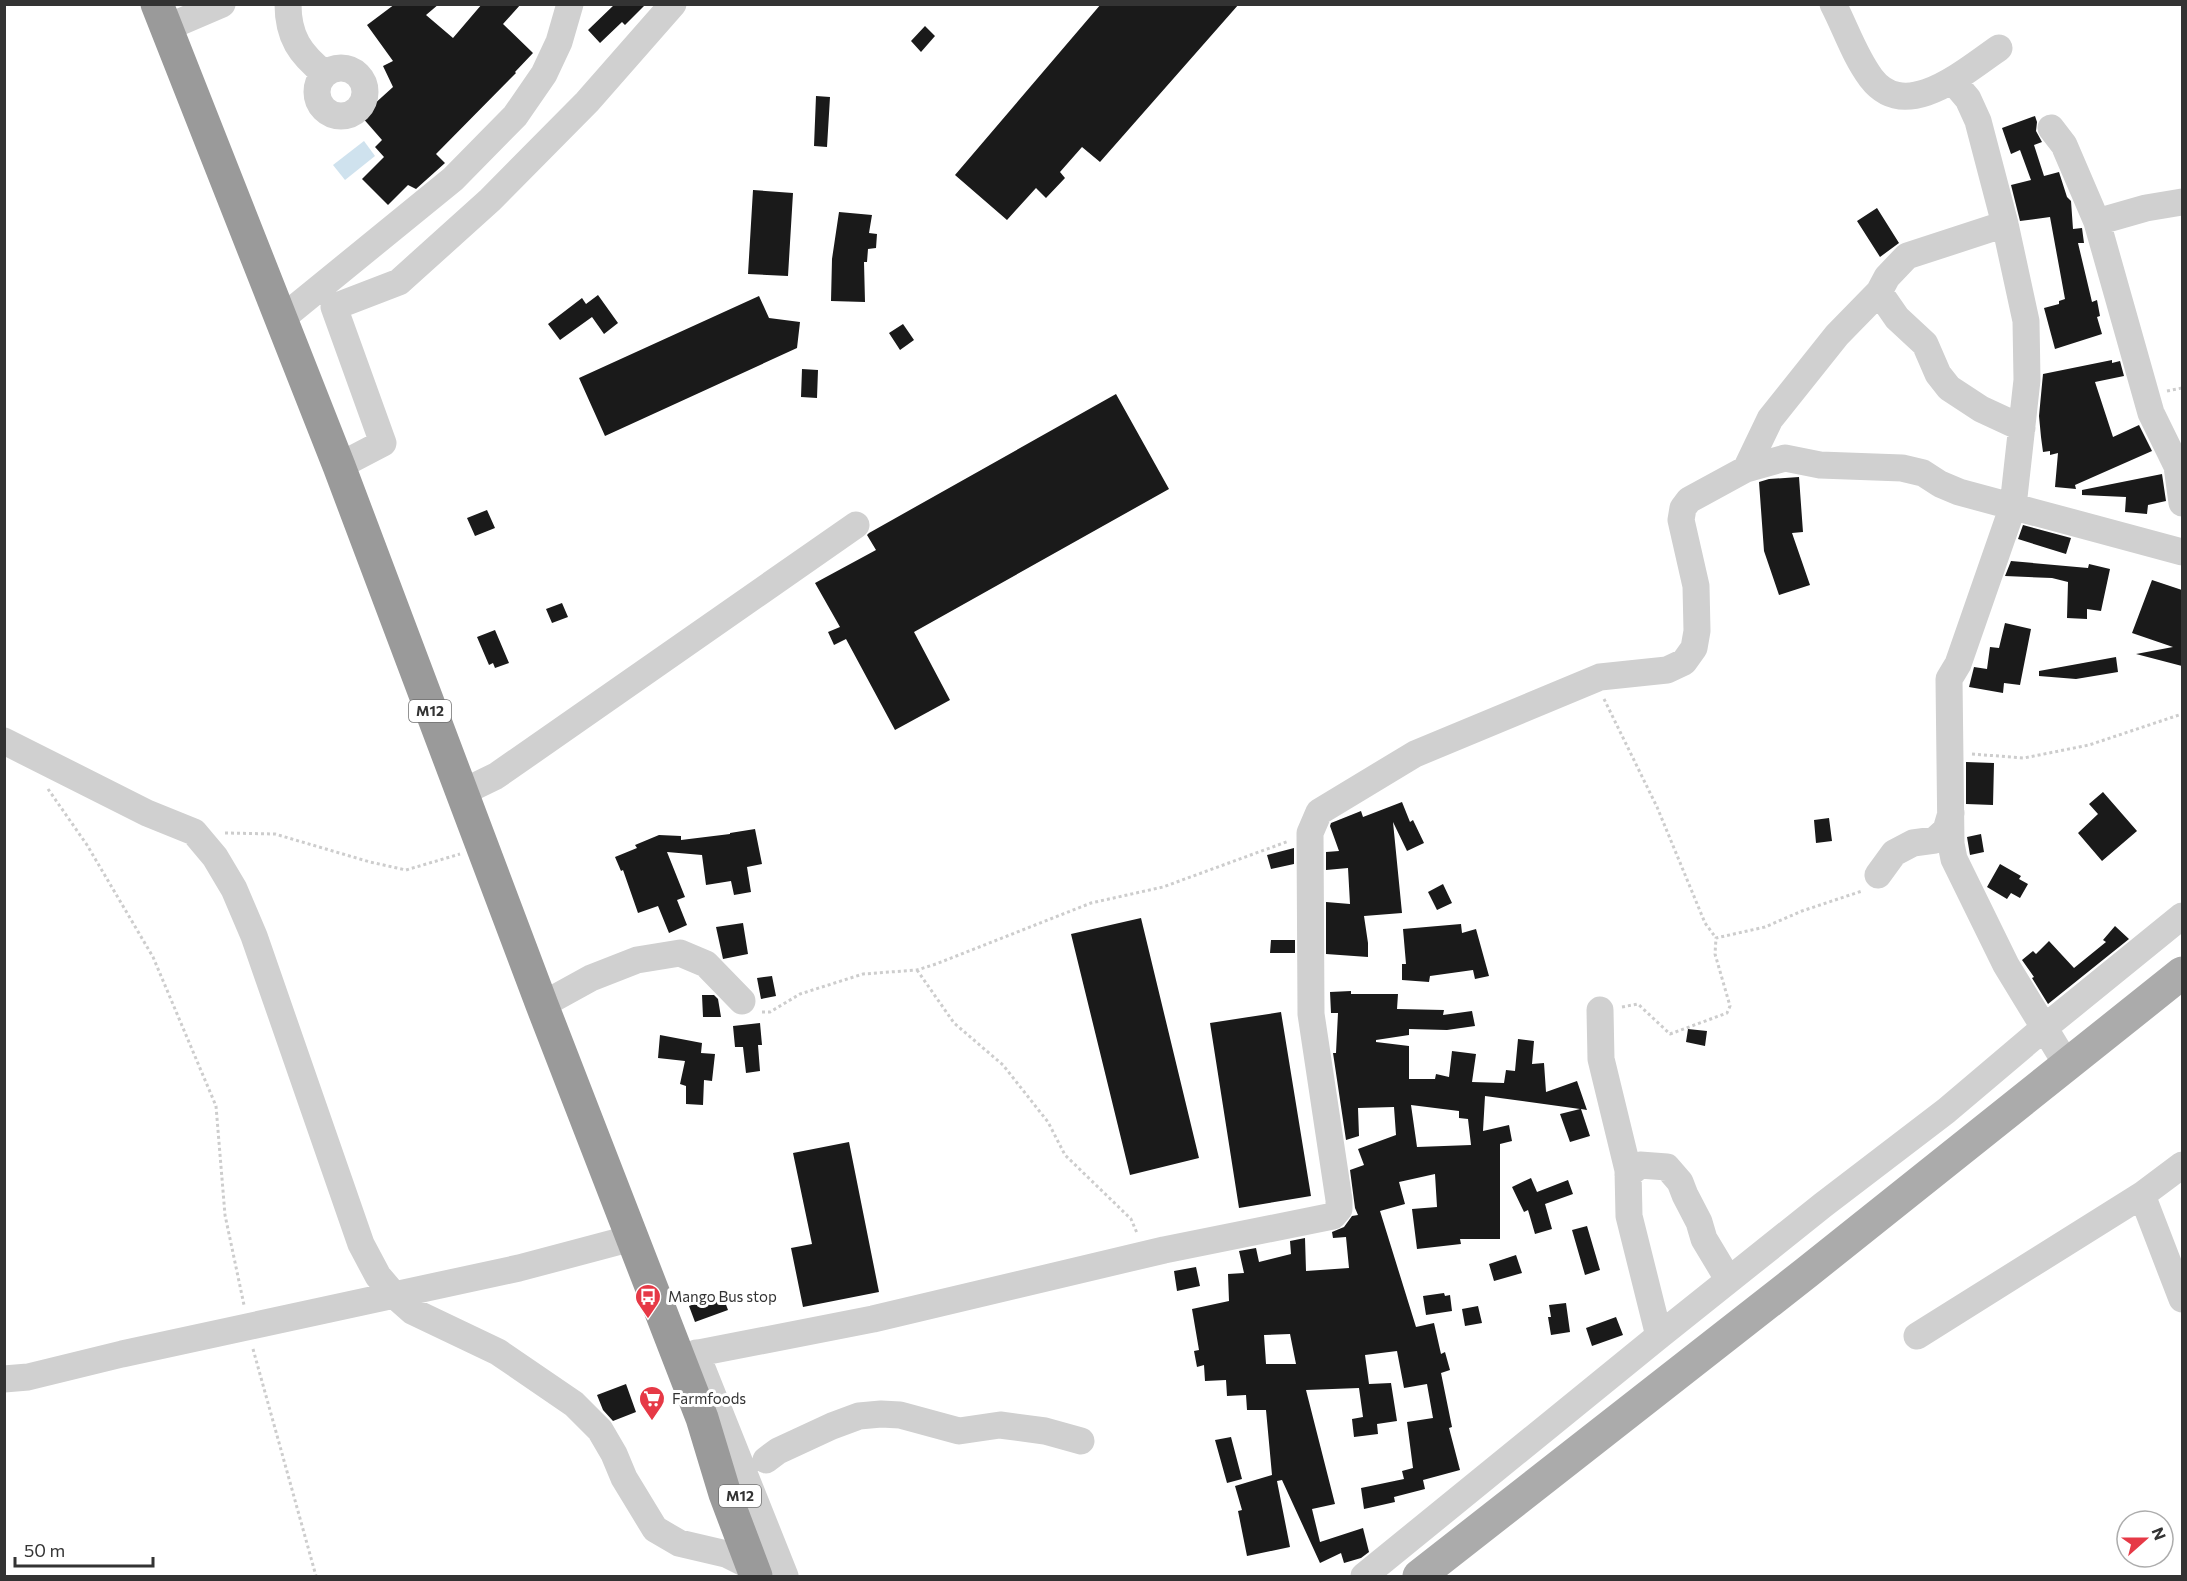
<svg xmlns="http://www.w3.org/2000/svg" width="2187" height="1581" viewBox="0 0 2187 1581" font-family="Commissioner,sans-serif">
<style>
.water{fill:#cfe2ee}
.building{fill:#1a1a1a;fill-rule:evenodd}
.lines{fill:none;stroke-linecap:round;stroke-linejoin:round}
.path{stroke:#cdcdcd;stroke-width:3;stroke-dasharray:3 3;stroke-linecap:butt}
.minor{stroke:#d0d0d0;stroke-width:27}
.major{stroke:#ababab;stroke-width:33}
.highway{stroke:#9a9a9a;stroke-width:33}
.labels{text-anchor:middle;stroke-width:6;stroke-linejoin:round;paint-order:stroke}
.shield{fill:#fff;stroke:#707070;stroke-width:1.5}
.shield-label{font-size:14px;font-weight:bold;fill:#333}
.poi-label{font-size:15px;fill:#333;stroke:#fff;text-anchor:start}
</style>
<rect width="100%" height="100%" fill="#fff"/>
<!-- water -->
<path class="water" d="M364,141L375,156L345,180L333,165Z"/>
<!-- building -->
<path class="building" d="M395,4H439L426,15L453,38L482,4H521L503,24L533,53L515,72L516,73L436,154L445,163L416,189L408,185L388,205L362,179L384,157L375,147L382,140L361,116L393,87L383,66L393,61L367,25Z
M615,4H646L625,25L622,22L600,43L588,30Z
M1101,4H1239L1100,162L1082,147L1060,172L1065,178L1046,198L1036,188L1007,220L955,175Z
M925,26L935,36L921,52L911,41Z
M816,96L830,97L827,147L814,146Z
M2035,116L2037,122L2036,131L2042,142L2034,145L2044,176L2059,172L2067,197L2071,201L2073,229L2082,228L2084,243H2078L2092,302L2097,300L2100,316L2097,317L2102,334L2055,349L2044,308L2059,304V301L2065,299L2050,217L2020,221L2011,185L2031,180L2020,150L2011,154L2002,128Z
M753,190L793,193L788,276L748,274Z
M1877,208L1899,243L1880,257L1857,221Z
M839,212L872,215L869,233L877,234L876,248L868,249L867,262H864L865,302L831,301L832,259Z
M598,295L618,323L604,334L592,317L560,340L548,324L582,298L586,304Z
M759,296L769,318L800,322L797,348L605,436L579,378Z
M903,324L914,340L900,350L889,333Z
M2112,360V363L2120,361L2124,376L2095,382L2113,437L2139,425L2152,451L2075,485L2076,489L2055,487L2058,453L2050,455V451L2043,452L2041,437L2039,416L2043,374Z
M802,369L818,370L817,398L801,397Z
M1116,394L1169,489L914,632L950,700L895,730L846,639L834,645L828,632L840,627L815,583L876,550L867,535L869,533Z
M2162,474L2166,501L2148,505L2147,514L2125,512L2126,497L2082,495V490Z
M1799,477L1803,532L1792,533L1810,585L1779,595L1764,551L1759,482L1769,479Z
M487,510L495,528L475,536L467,518Z
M2023,525L2071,538L2066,554L2018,539Z
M2011,561L2088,568L2089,564L2110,569L2101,611L2087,609V619L2067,618L2068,582L2052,578L2005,576Z
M2152,580L2182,590V666L2136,654L2173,647L2132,633Z
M562,603L568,617L552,623L546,609Z
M2005,623L2031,629L2020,685L2004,683L2003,693L1969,687L1974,667L1987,669L1990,647L1999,648Z
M495,630L509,663L495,668L493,663L489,665L477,637Z
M2116,657L2118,672L2076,679L2039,676V671Z
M1966,762L1994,763L1993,805L1966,804Z
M2103,792L2137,831L2102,861L2078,833L2098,814L2089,804Z
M1402,802L1410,822L1413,820L1424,843L1407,851L1393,822L1402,913L1364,916L1368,943V957L1326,954V902L1350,904L1348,868L1326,870V852L1339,851L1330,826L1331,823L1361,811L1363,817Z
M1829,818L1832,841L1816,843L1814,820Z
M755,829L762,864L747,867L751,892L734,895L731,881L706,885L702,855L667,852L685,897L677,900L687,925L669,933L658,906L638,913L623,870L621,871L615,857L637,848L635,845L659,835L681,836V840L730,834V833Z
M1981,834L1984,852L1970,855L1967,837Z
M1294,848V864L1271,869L1267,855Z
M2000,864L2021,876L2019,879L2028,884L2020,898L2011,893L2007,899L1987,887Z
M1443,884L1452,903L1437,910L1428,892Z
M1141,918L1199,1158L1130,1175L1071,934Z
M743,923L748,954L723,959L716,927Z
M1461,924L1462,933L1476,929L1489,976L1475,979L1473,970L1430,976L1429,982L1402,980V964H1406L1403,929Z
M2115,926L2129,939L2048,1004L2032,978L2034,977L2022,960L2033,951L2036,954L2049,941L2074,968L2106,942L2103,940Z
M1271,940H1295V953H1270Z
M772,976L776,996L761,999L757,978Z
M1351,991V994H1398L1397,1009L1444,1010L1443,1015L1472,1011L1475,1026L1447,1030L1409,1029V1035L1376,1040V1042L1409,1046V1079H1435L1436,1074L1449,1077L1452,1051L1476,1054L1472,1082L1504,1083L1506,1070L1515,1071L1518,1039L1534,1041L1532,1064L1544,1063L1546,1092L1577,1081L1587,1110L1581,1109L1590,1136L1570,1142L1560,1114L1580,1109L1485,1096L1483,1131L1509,1125L1512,1141L1500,1144V1239H1460L1461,1244L1417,1249L1412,1209L1437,1207L1435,1174L1399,1182L1405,1204L1380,1211L1416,1327L1434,1323L1441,1354L1445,1352L1450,1370L1441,1373L1452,1427L1449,1428L1460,1470L1423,1480L1425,1489L1394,1497L1395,1502L1364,1509L1361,1488L1404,1479L1402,1471L1413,1468L1407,1422L1433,1418L1427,1384L1404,1388L1397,1351L1365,1355L1369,1384L1391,1383L1397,1421L1377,1424L1378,1434L1354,1437L1352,1419L1363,1417L1359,1388L1306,1390L1335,1504L1312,1509L1320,1542L1363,1528L1369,1552L1361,1558L1344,1563L1341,1553L1320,1563L1282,1480L1277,1481L1290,1547L1247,1556L1238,1511L1242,1510L1235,1486L1272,1475L1266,1410H1247L1246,1395L1227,1396L1226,1380L1205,1381L1204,1365L1197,1367L1194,1351L1199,1350L1192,1309L1229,1301L1228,1274L1244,1273L1239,1251L1256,1248L1259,1262L1291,1254L1290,1241L1305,1238L1306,1271L1349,1268L1346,1237L1333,1238L1332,1232L1344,1227L1352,1216L1358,1215L1355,1208L1350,1170L1364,1165L1358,1149L1396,1135L1394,1107L1358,1108L1359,1136L1346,1140L1333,1053H1336L1338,1013H1331L1330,992ZM1411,1105L1459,1111V1118L1468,1119L1471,1145L1417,1147ZM1290,1334L1296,1364H1266L1264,1335Z
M702,995H714L718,999L721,1017H703Z
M1281,1012L1311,1196L1239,1208L1210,1023Z
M760,1023L762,1045H758L760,1071L746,1073L743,1047H735L733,1026Z
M1688,1029L1707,1031L1705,1046L1686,1042Z
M660,1035L702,1043L701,1053L715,1054L712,1081L704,1080L703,1105L686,1104V1086L680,1084L685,1061L658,1058Z
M849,1142L879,1292L803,1307L791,1248L812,1244L793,1153Z
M1531,1178L1537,1192L1568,1180L1573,1194L1545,1204L1552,1229L1535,1234L1528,1210L1524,1212L1512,1187Z
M1587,1226L1600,1270L1585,1275L1572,1230Z
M1516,1255L1522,1273L1494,1281L1489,1264Z
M1196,1267L1200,1286L1177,1291L1174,1271Z
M1444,1293L1445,1296L1450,1295L1452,1311L1426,1315L1423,1296Z
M722,1294L728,1310L695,1322L689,1306Z
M1566,1303L1570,1332L1551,1335L1548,1317H1551L1549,1305Z
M1478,1306L1482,1323L1465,1326L1462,1309Z
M1616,1317L1623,1335L1592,1346L1586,1328Z
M626,1384L636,1412L613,1421L603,1410L597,1395Z
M1231,1437L1242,1479L1227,1483L1215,1440Z"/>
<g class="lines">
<!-- path -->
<path class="path" d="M2167,391L2182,388
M1604,699L1657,807L1705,923L1716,938
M1972,754L2024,758L2089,745L2182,714
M48,789L87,845L153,957L216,1106L225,1215L244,1305
M225,833L275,834L370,862L406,870L460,854
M917,970L954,1023L1003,1065L1048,1122L1065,1155L1131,1219L1137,1233
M1622,1007L1638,1004L1670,1034L1727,1013L1730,1006L1715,954L1716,938L1765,927L1802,911L1862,891
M762,1012H770L800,994L863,974L917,970L936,964L1091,903L1163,887L1289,841
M253,1349L316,1576"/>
<!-- minor -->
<path class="minor" d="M288,4C288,37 300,54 325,74
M1833,4C1846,29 1854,55 1871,78C1906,124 1965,71 1999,48
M166,28L222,4
M317 92a24 24 0 1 1 48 0a24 24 0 1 1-48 0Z
M1952,80L1968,99L1978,121L2005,224L2026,321L2027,380L2013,506L1958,664L1949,679L1951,844L1954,859L2006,965L2067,1065
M2051,128L2064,145L2097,222L2151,413L2177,466L2182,503
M2097,222L2146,208L2182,202
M1879,292L1897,318L1925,344L1938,374L1949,388L1981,409L2022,428
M280,320L453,179L515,116L544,74L559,42L570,4
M339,466L383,443L334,307L399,282L490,200L587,102L673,4
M1746,469L1770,419L1837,335L1879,292L1887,277L1907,256L2005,224
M4,741L147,813L194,832L215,857L234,889L254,936L361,1244L378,1276L395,1296L412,1311L498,1352L574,1404L600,1430L614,1454L624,1478L655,1529L679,1543L726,1554L752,1567
M461,793L496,776L856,525
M1878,875L1894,853L1913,843L1935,840L1946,830L1951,813
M542,1005L591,978L637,960L680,953L706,964L742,1001
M1600,1010L1601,1059L1628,1170L1629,1216L1659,1336
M1628,1175L1640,1165L1667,1167L1680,1182L1685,1195L1699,1222L1704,1239L1725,1274
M2142,1195L2182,1299
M1917,1336L2142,1195L2182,1165
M696,1353L785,1576
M678,1357L873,1319L1164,1250L1333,1216L1339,1209V1200L1311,1014L1310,833L1319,812L1415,754L1600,677L1667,670L1684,662L1694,648L1697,631L1696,586L1681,520L1683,508L1689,500L1746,469L1785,458L1820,465L1902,468L1923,473L1940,484L1959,492L2182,552
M4,1379L28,1377L122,1354L519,1268L632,1238
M766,1460L778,1451L832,1426L859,1416L881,1414L900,1415L959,1431L1000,1425L1045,1431L1081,1441
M1364,1576L1659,1336L1823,1205L1946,1111L2044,1028L2182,916"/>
<!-- major -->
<path class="major" d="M1419,1576L1806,1273L2182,973"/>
<!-- highway -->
<path class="highway" d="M157,4L339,466L542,1005L702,1418L725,1494L756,1576"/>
</g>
<!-- icons -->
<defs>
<symbol id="bus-pin" viewBox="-11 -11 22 30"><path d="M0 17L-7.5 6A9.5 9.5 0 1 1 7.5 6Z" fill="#e63946" stroke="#fff"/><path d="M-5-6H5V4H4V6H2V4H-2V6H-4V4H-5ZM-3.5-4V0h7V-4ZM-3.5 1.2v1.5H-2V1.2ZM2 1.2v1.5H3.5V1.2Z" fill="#fff"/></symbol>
<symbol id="supermarket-pin" viewBox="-11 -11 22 30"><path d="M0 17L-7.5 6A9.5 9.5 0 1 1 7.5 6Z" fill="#e63946" stroke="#fff"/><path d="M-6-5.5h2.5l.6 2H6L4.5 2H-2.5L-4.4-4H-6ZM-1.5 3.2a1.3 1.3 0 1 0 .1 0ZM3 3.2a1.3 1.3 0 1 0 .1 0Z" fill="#fff"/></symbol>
</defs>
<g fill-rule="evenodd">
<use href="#bus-pin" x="633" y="1282" width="30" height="40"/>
<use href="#supermarket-pin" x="637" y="1384" width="30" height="40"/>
</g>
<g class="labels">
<!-- shield labels -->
<g class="shield">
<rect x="409" y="700" width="42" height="22" rx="4.5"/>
<rect x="719" y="1485" width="42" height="22" rx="4.5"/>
</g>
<g class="shield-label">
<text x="430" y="716">M12</text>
<text x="740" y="1501">M12</text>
</g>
<!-- poi labels -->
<g class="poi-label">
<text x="668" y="1302">Mango Bus stop</text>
<text x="672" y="1404">Farmfoods</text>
</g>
</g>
<!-- border -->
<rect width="2187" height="1581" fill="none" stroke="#333333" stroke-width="12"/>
<!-- north arrow -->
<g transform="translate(2145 1539) rotate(69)"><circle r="28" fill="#ffffff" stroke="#adadad" stroke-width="1.5"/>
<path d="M0-4.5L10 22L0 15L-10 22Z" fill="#e63946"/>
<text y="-9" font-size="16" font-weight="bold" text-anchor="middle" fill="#333333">N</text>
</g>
<!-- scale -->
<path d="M15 1557v9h138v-9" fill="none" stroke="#333333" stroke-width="3"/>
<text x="24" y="1557" font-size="18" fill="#333333" stroke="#ffffff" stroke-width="4.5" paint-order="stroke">50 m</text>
</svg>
